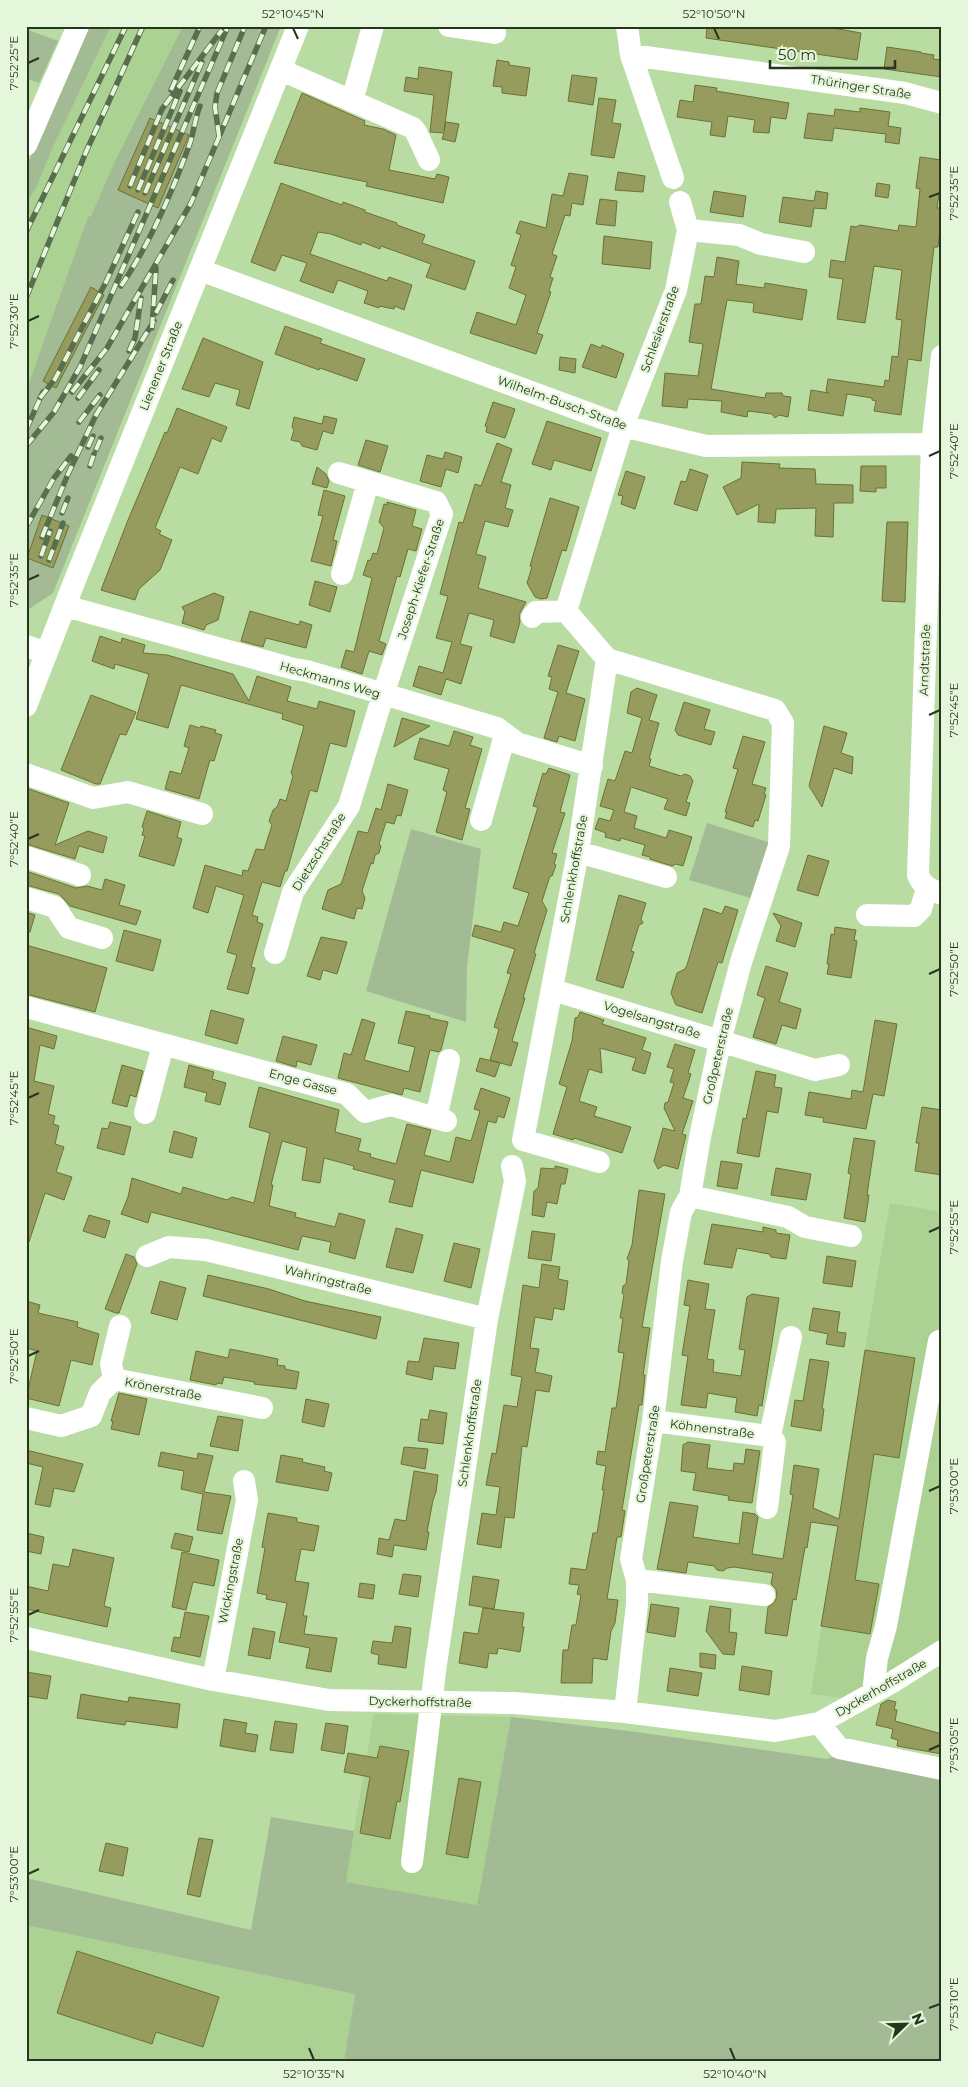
<svg xmlns="http://www.w3.org/2000/svg" width="968" height="2087" viewBox="0 0 968 2087" font-family="Montserrat,sans-serif">
<style>
.built{fill:#abd193}
.green{fill:#a3bb94}
.building{fill:#969c5e;stroke:#6b7133}
.lines{fill:none;stroke-linecap:round;stroke-linejoin:round}
.minor{stroke:#fff;stroke-width:22}
.rail-casing{stroke:#596e4c;stroke-width:5.5}
.rail{stroke:#e5f7da;stroke-width:4;stroke-dasharray:11;stroke-linecap:butt}
.ticks{fill:none;stroke:#27351e;stroke-width:2}
.labels{text-anchor:middle;stroke-width:4.5;stroke-linejoin:round;paint-order:stroke}
.street-label{font-size:12px;fill:#27351e;stroke:#e5f7da}
.neatline{fill:none;stroke:#27351e;stroke-width:2}
.ticks-label{font-size:12px;text-anchor:middle;fill:#27351e}
</style>
<rect width="100%" height="100%" fill="#b9dca3"/>
<!-- built -->
<path class="built" d="M111,26H183L116,159L91,216L88,217L26,391V203L36,188L52,149Z
M890,1203L942,1212V1638L850,1699L811,1694L865,1350Z
M374,1714L511,1717L477,1905L345,1882Z
M26,1925L355,1994L344,2061H26Z"/>
<!-- green -->
<path class="green" d="M88,26H111L52,149L36,188L26,203V168L47,116Z
M183,26H281L53,593L26,611V391L88,217L91,216L116,159Z
M26,29L58,41L39,83L26,78Z
M707,823L771,843L754,899L689,880Z
M411,829L481,849L467,967L466,1022L366,991Z
M511,1717L629,1731L827,1759L842,1753L942,1775V2061H344L355,1994L26,1925V1878L251,1930L271,1817L354,1831L346,1882L477,1905Z"/>
<!-- building -->
<path class="building" d="M707,26H822L861,33L857,60L706,38Z
M887,47L921,52V53L934,55L933,59L942,60V77L884,69Z
M497,60L509,62V65L530,68L526,96L502,93V87L493,86Z
M419,67L452,72L444,131L446,122L459,124L455,142L442,139L444,133L430,132L434,95L404,91L406,77L418,79Z
M572,75L597,78L593,105L568,101Z
M695,85L717,88L716,91L789,103L786,119L771,117L769,133L753,132L755,120L728,116L725,137L710,135L712,122L677,117L680,100L693,102Z
M302,93L365,121L364,125L383,129L396,135L389,170L435,179L437,174L449,177L443,203L366,186L367,182L274,163Z
M599,98L616,100L612,123L621,124L614,158L591,155Z
M860,108L890,112L888,126L901,128L899,144L885,142L886,134L834,128L832,141L804,138L808,113L834,116L835,109L860,112Z
M150,118L189,135L158,208L118,190Z
M920,157L942,160V174L937,208H942V217L938,247H934L921,361L908,359L901,415L874,411L876,401L872,400V398L847,394L843,416L808,410L811,390L829,393L826,391L828,379L884,387L885,380L889,381L892,356L898,357L902,320L896,319L902,270L874,266L865,323L837,319L843,279L829,277L831,260L845,262L851,226L856,227L860,225L898,231L899,225L916,227L920,189L916,188Z
M618,172L645,176L643,192L615,190Z
M569,173L588,176L583,205L572,203L570,216L565,215L552,254L557,256L550,277L553,278L549,291L551,292L537,333L543,335L536,354L470,333L477,312L516,325L526,295L509,288L516,267L511,265L521,235L516,233L520,221L546,228L552,194L563,196Z
M281,183L342,205L343,202L365,210V212L397,223V225L425,235L422,243L475,261L465,290L426,277L431,264L381,246L380,249L362,242L361,245L331,234L318,232L310,254L387,281L389,277L412,285L404,310L395,306L394,309L379,306V308L364,303L368,291L338,280L333,293L300,281L307,263L282,255L275,271L251,262Z
M877,183L890,185L888,198L875,196Z
M714,191L746,196L743,217L710,212Z
M816,191L828,193L826,209L814,208L811,227L779,222L783,197L814,201Z
M600,199L617,201L615,226L596,224Z
M604,236L652,242L650,269L602,264Z
M717,257L739,261L736,284L764,288L765,283L807,290L802,320L753,312L754,303L727,300L711,389L765,398L766,393H782L783,396L791,397L788,417L779,415L775,418L772,414L748,411L747,417L721,412L722,401L688,399L687,408L662,406L665,373L698,376L703,344L689,342L695,304H701L705,276L714,277Z
M91,287L104,295L56,388L43,381Z
M285,326L322,339L320,343L365,359L357,381L320,368L319,370L275,354Z
M203,338L263,362L249,409L236,405L240,390L215,383L209,397L182,389Z
M591,344L601,348L602,345L624,354L616,378L582,367Z
M560,357L576,359L575,373L559,370Z
M493,402L515,409L505,438L486,432L487,427L485,426Z
M177,408L227,427L221,442L212,438L198,474L180,467L155,528L161,531L159,534L172,540L160,570L139,589L135,600L101,590L128,520L165,432L167,433Z
M324,416L337,419L333,434L323,431L317,450L302,446L300,442L291,440L294,430L292,427L294,417L322,424Z
M547,421L601,438L591,471L554,460L551,470L532,464Z
M366,440L388,446L380,472L358,465Z
M497,443L512,449L501,482L511,485L505,508L513,510L508,527L485,521L476,554L486,557L478,588L526,602L519,615L520,622L514,643L490,636L494,620L469,613L460,644L472,647L461,684L446,679L441,695L413,686L419,666L443,673L452,642L436,638L448,596L440,594L459,522L463,523L475,484L481,486Z
M445,452L462,457L458,473L446,469L441,487L420,481L427,455L443,459Z
M742,462L780,464L779,468L815,469L816,484L853,485V503H834L833,537L815,536L816,508L776,509L775,523L758,522L759,504L737,515L723,487L741,478Z
M861,466H886V488H876V492L860,491Z
M317,467L326,474L329,481L327,488L312,484Z
M690,469L708,475L697,511L674,504L681,481L686,482Z
M626,471L645,477L635,509L621,504L623,496L618,495Z
M324,490L345,496L333,540L337,541L331,566L311,561L323,516L318,515Z
M550,498L579,507L566,551L562,550L547,598L541,599L535,597L527,583L532,567L530,566Z
M387,502L416,510L412,526L422,529L416,551L408,549L400,577L397,576L379,641L386,644L382,655L369,651L362,674L341,667L346,650L354,652L372,578L363,575L368,560L370,561L373,553L377,554L384,528L379,522L384,504L387,505Z
M42,515L69,526L53,568L27,558Z
M887,522H908L905,602L882,601Z
M315,581L337,587L330,612L309,605Z
M214,593L224,597L218,620L206,625L204,630L182,623L185,612L182,607Z
M250,611L299,625L300,621L312,625L306,648L266,638L263,647L241,641Z
M100,636L121,643L122,638L145,645L143,653L167,655L233,674L249,701L257,676L291,687L287,701L317,709L319,701L355,711L346,747L330,743L317,792L310,790L287,871H285L280,887L262,882L252,915L258,917L257,922L263,924L251,967L255,968L248,994L227,989L237,955L227,952L244,895L216,886L208,913L193,908L205,865L242,876L243,870L248,871L256,849L264,850L272,825L269,821L273,810L277,807L280,799L286,801L293,776L291,773L304,726L282,719L283,714L181,685L168,728L136,719L149,674L115,664L114,669L92,661Z
M558,645L579,651L566,693L585,699L575,741L559,736L557,742L544,738L558,692L549,689L552,677L548,676Z
M637,688L657,695L649,720L659,723L649,759H651L649,766L681,776L685,774L690,776L693,781L686,802L690,803L686,816L664,809L668,799L631,787L624,812L637,816L634,828L666,838L669,830L692,837L683,866L676,864L672,866L650,859V857L642,855L645,845L621,838L620,841L605,837L606,833L595,829L599,818L610,821L614,810L600,806L608,779L615,781L625,751L632,753L642,718L627,713L631,692Z
M91,695L136,712L126,735L120,734L100,784H96L61,770Z
M684,702L710,710L704,729L715,732L711,745L678,735L675,730Z
M402,718L430,726L394,747Z
M190,725L200,728L201,726L216,730L215,733L222,735L214,761L210,760L199,799L165,789L170,771L181,774L189,748L184,746Z
M824,726L847,733L841,753L853,757L852,774L834,768L822,807L809,786Z
M454,731L473,737L470,745L482,749L465,808L470,809L462,840L436,832L447,792L443,790L449,769L414,759L420,738L449,746Z
M743,736L765,742L752,784L766,788L764,794L766,795L758,821L755,820L753,827L725,818L727,812H725L738,769L733,768Z
M549,768L570,775L560,812L565,813L552,853L557,854L554,864L556,865L552,876H550L542,901L547,910L534,953L536,954L523,998H525L512,1041L518,1043L511,1066L490,1060L499,1029L494,1027L511,974L507,973L515,949L472,936L475,925L501,932L504,922L518,926L529,893L513,888L538,807L533,806L543,773L546,774Z
M388,784L408,790L401,816L397,815L394,824L386,822L379,844L381,846L379,853L375,855L373,864L371,863L362,891L365,898L362,909L357,908L354,919L322,909L328,890L341,884L343,879L358,831L368,833L376,808L381,810Z
M26,788L69,803L55,845L88,831L107,837L103,853L79,846L75,859L26,844Z
M147,811L181,822L177,837L182,839L174,866L139,856L145,836L142,835L144,828L142,827Z
M808,855L829,861L818,896L797,890Z
M26,871L76,888L87,886L102,890L105,879L125,885L119,905L141,911L136,925L70,906L59,894L26,885Z
M619,895L646,903L641,919L643,923L639,925L631,951L634,952L623,988L596,980Z
M725,906L738,910L722,963L718,962L702,1013L676,1005L671,993L677,973L685,969L687,965L704,908L722,914Z
M26,912L35,915L30,932H26Z
M773,913L802,923L795,947L776,941L781,926Z
M835,927L856,930L854,940L857,941L851,978L827,974L829,964H827L831,934L834,935Z
M124,930L161,940L153,971L116,961Z
M321,937L347,942L337,974L323,970L320,980L307,976Z
M26,945L107,968L95,1012L26,994Z
M766,966L788,973L779,1002L801,1009L796,1029L782,1025L776,1044L753,1037L765,998L757,995Z
M211,1010L244,1019L237,1044L205,1035Z
M406,1011L430,1016L429,1018L448,1022L441,1050L439,1052L430,1050L420,1092L404,1088L402,1095L338,1078L344,1053L351,1055L362,1019L375,1023L364,1060L409,1072L415,1047L398,1043Z
M580,1012L604,1020L602,1024L646,1038L642,1050L651,1053L645,1074L632,1070L636,1058L600,1048L602,1073L589,1069L579,1101L597,1107L594,1116L631,1127L622,1153L574,1138L573,1140L553,1134L567,1087L559,1084L572,1041L575,1018L578,1017Z
M875,1020L897,1024L884,1096L873,1094L866,1129L823,1122L824,1118L805,1115L809,1092L851,1099L852,1090L863,1092Z
M26,1027L57,1036L54,1049L40,1045L34,1081L54,1086L48,1114L55,1116L53,1124L59,1126L55,1144L64,1147L56,1172L72,1177L64,1200L45,1193L29,1242H26Z
M283,1036L317,1045L311,1065L297,1061L296,1067L276,1061Z
M675,1044L695,1050L688,1073L691,1074L683,1098L693,1101L682,1134L686,1135L678,1169L664,1165L658,1169L654,1161L663,1128L675,1131L664,1108L665,1103L668,1102L674,1083L670,1082L674,1069L667,1067Z
M480,1058L500,1063L495,1077L476,1071Z
M122,1065L143,1071L136,1097L130,1095L127,1107L112,1103Z
M189,1065L214,1072L212,1079L226,1083L220,1105L205,1101L207,1093L184,1087Z
M756,1071L776,1075L774,1087L782,1088L778,1113L767,1111L759,1157L737,1153L743,1118L746,1119Z
M259,1087L339,1110L335,1132L361,1139L358,1151L371,1154L370,1157L396,1164L407,1124L431,1130L424,1155L450,1162L456,1137L471,1141L480,1111L474,1109L481,1088L510,1098L504,1118L498,1116L496,1123L488,1121L473,1183L421,1170L412,1207L389,1202L395,1180L353,1169L354,1166L324,1158L320,1183L302,1180L307,1148L282,1141L271,1185H273L269,1206L296,1213L295,1217L335,1227L339,1213L365,1220L355,1259L329,1252L331,1242L302,1236L298,1250L151,1212L148,1223L121,1214L128,1197L132,1178L181,1194L183,1187L227,1200L232,1197L254,1203L270,1133L249,1127Z
M922,1107L942,1110V1175L915,1171L919,1143H916Z
M110,1122L131,1127L124,1155L97,1148L102,1128L108,1129Z
M174,1131L197,1138L192,1158L169,1152Z
M854,1138L875,1141L867,1195H869L865,1222L844,1218L851,1174L848,1173Z
M721,1161L742,1164L737,1189L717,1186Z
M555,1166L568,1169L565,1184H561L557,1204L547,1202L544,1217L532,1215L534,1191L538,1188L541,1168L555,1169Z
M776,1168L811,1174L806,1200L771,1195Z
M639,1190L665,1194L642,1327L650,1328L643,1375H645L642,1405H639L622,1510L625,1511L621,1537H617L607,1599L618,1600L615,1623L611,1631L607,1660L593,1658L592,1683H561L563,1650H568L572,1625H576L581,1595L577,1594L579,1585L569,1584L571,1568L586,1570L593,1533H597L604,1490H602L606,1466L596,1464L598,1451L605,1452L612,1408H616L624,1353L618,1352L623,1318H620L624,1295L622,1293L623,1286L626,1284L629,1261L627,1259L632,1245Z
M89,1215L110,1221L105,1238L83,1231Z
M712,1224L763,1232V1227L776,1230V1233L790,1235L786,1259L771,1257L769,1254L737,1248L732,1268L704,1264Z
M396,1228L423,1235L413,1273L386,1267Z
M532,1231L555,1234L551,1261L528,1258Z
M454,1243L480,1249L471,1288L444,1281Z
M126,1254L134,1257L137,1264L119,1313H116L105,1309Z
M827,1256L856,1261L852,1287L823,1283Z
M542,1264L560,1267L558,1279L568,1281L564,1310L554,1308L552,1320L535,1317L530,1348L539,1349L535,1372L552,1376L549,1392L536,1390L527,1447L522,1446L514,1518L505,1517L501,1548L477,1544L482,1513L496,1515L500,1487L486,1485L492,1453L496,1454L504,1405L517,1407L522,1377L511,1375L523,1285L539,1288Z
M208,1275L269,1289L305,1301L381,1317L376,1339L203,1296Z
M688,1280L709,1284L705,1309L715,1310L707,1359L714,1360L713,1372L741,1376L745,1350L739,1349L747,1297L752,1294L779,1298L762,1406L759,1405L757,1416L735,1412L737,1398L708,1393L706,1408L681,1405L688,1356L682,1355L690,1306L684,1305Z
M160,1281L186,1288L177,1320L151,1313Z
M26,1301L40,1305L38,1313L78,1322L77,1327L99,1334L92,1365L71,1360L59,1406L26,1398L37,1351L26,1348Z
M813,1308L840,1312L837,1332L846,1333L844,1347L826,1344L828,1334L809,1330Z
M424,1338L459,1343L455,1369L434,1366L432,1380L406,1374L408,1361L419,1362Z
M230,1349L278,1359L277,1365L285,1366V1369L299,1372L296,1389L254,1384L255,1382L224,1377L222,1384L217,1383L216,1385L190,1380L196,1351L228,1358Z
M865,1350L915,1358L899,1458L874,1454L855,1580L879,1584L870,1634L821,1626L838,1526L811,1522L807,1548L805,1547L796,1600L793,1599L787,1636L765,1633L768,1607L774,1603L777,1597L776,1589L771,1584L773,1573L734,1567L727,1568L723,1571L717,1570L714,1566L688,1562L686,1573L657,1569L670,1502L698,1506L693,1537L739,1544L743,1512L755,1514L758,1517L752,1554L783,1559L793,1495L790,1494L794,1465L819,1469L813,1508L839,1519Z
M810,1359L829,1362L822,1409H824L821,1431L791,1426L795,1400L803,1401Z
M119,1393L147,1399L139,1435L111,1429L113,1421H111Z
M306,1399L329,1404L324,1427L302,1422Z
M430,1410L447,1413L443,1444L418,1441L421,1419L428,1420Z
M218,1416L243,1420L238,1451L210,1446Z
M688,1442L710,1445L707,1468L733,1471L734,1463L744,1464L746,1449L760,1451L752,1503L728,1500L729,1496L693,1490L696,1473L681,1471L683,1445Z
M404,1447L428,1449L425,1469L401,1464Z
M26,1450L83,1464L74,1492L54,1488L50,1507L35,1504L43,1467L26,1463Z
M161,1452L197,1459L198,1453L213,1456L204,1492L231,1496L222,1534L197,1530L203,1494L181,1489L184,1471L158,1466Z
M281,1455L303,1459L302,1462L325,1467L324,1471L332,1473L328,1491L276,1482Z
M414,1471L438,1475L436,1492L433,1500L427,1532H429L426,1550L394,1545L392,1557L377,1554L379,1538L389,1540L395,1519L406,1521Z
M268,1513L297,1518V1522L319,1526L314,1551L301,1549L295,1581L309,1583L303,1616H307L304,1634L337,1638L331,1672L306,1668L310,1648L279,1642L287,1603L266,1599L267,1595L257,1593L265,1548L262,1547Z
M26,1533L44,1537L41,1554L26,1551Z
M175,1533L193,1537L189,1552L171,1548Z
M73,1549L114,1558L104,1606L111,1608L107,1627L26,1609V1586L48,1591L53,1564L69,1567Z
M182,1552L219,1560L214,1586L193,1582L186,1610L172,1607Z
M403,1574L421,1576L418,1597L399,1594Z
M473,1576L499,1580L494,1609L469,1605Z
M360,1583L375,1585L373,1599L358,1597Z
M651,1604L679,1608L675,1637L647,1632Z
M710,1606L731,1609L729,1632L737,1633L734,1655L723,1654L706,1631Z
M483,1608L524,1613L522,1627H524L520,1652L498,1648L497,1654L489,1653L487,1668L459,1663L464,1632L478,1634Z
M185,1612L209,1616L200,1657L171,1651L174,1637L180,1638Z
M395,1626L411,1628L406,1668L378,1664L379,1655L371,1653L373,1641L392,1643Z
M253,1628L275,1632L270,1659L248,1655Z
M700,1653L716,1655L715,1669L700,1667Z
M742,1666L772,1671L769,1695L739,1690Z
M670,1668L702,1673L698,1696L667,1691Z
M26,1672L51,1676L47,1699L26,1696Z
M81,1694L128,1702L129,1697L180,1704L177,1728L126,1721L125,1725L77,1718Z
M888,1700L896,1702L894,1709L897,1710L895,1721L942,1734V1754L897,1746L898,1740L891,1738L893,1729L876,1725L881,1704Z
M224,1719L247,1723L245,1733L258,1735L255,1752L220,1746Z
M275,1721L297,1724L293,1753L270,1750Z
M326,1723L348,1726L344,1754L321,1750Z
M380,1746L409,1751L400,1802L397,1801L390,1839L360,1833L370,1777L344,1772L348,1753L377,1758Z
M459,1778L481,1782L468,1858L446,1854Z
M199,1838L213,1840L200,1897L187,1894Z
M106,1843L128,1848L123,1876L99,1871Z
M77,1951L219,1997L203,2047L156,2032L152,2044L57,2013Z"/>
<g class="lines">
<!-- minor -->
<path class="minor" d="M373,26L352,101L413,128L416,132L429,160
M449,26L495,33
M627,26L631,55L673,178
M631,55L905,93L942,103
M281,70L352,101
M26,145L78,26
M688,230L739,235L761,244L804,252
M200,270L623,426L706,446L932,444L942,446
M942,356L932,444L918,875C923,887 930,889 942,894
M342,574L368,482
M65,606L294,669L307,671L497,728L517,743L592,766
M532,617L536,612L566,611
M26,646L46,653
M607,659L775,710L783,723L779,846L741,962L720,1042L700,1137L690,1196L681,1212L672,1261L653,1421L631,1559L637,1580V1604L625,1712
M26,706L73,585L298,26
M26,774L93,798L128,792L202,814
M481,820L505,735
M578,852L666,877
M26,857L80,875
M26,898L55,907L69,928L102,938
M867,915L914,916L921,909L927,888
M275,953L293,892L349,806L383,695L442,514L436,502L339,473
M553,990L815,1070L839,1065
M26,1007L347,1094L365,1112L391,1105L446,1121
M145,1113L163,1045
M436,1118L449,1060
M599,1162L523,1140L578,852L607,659L566,611L623,426L676,290L688,230L680,202
M690,1196L788,1217L805,1227L851,1236
M147,1256L169,1247L206,1250L487,1319
M114,1379L111,1364L120,1326
M26,1418L61,1426L91,1416L100,1393L114,1379L262,1408
M653,1421L770,1436L775,1442L767,1508
M770,1436L791,1337
M637,1580L764,1595
M26,1638L213,1680L329,1700L514,1703L625,1712L775,1731L819,1723L891,1683L942,1651
M213,1680L247,1500L244,1481
M873,1693L877,1658L886,1626L939,1341
M819,1723L839,1748L942,1769
M412,1862L436,1664L487,1319L515,1181L512,1166"/>
<defs>
<path id="rail" d="M171,90L200,26
M219,136L215,107L217,93L245,26
M130,186L162,109L222,30
M138,190L180,91
M145,193L202,62
M26,232L126,26
M121,286C150,243 172,193 190,143C194,131 195,118 200,106
M26,298L86,152L143,26
M156,313L173,280
M152,328L156,268
M129,351L135,338L141,298
M72,392L107,348L191,203L266,26
M40,398L55,379L106,282L138,212
M78,398L99,370
M79,422L100,395
M26,430L43,392
M26,446L54,412L80,367L228,26
M88,447L93,436
M96,450L101,438
M90,466L94,454
M62,513L68,498
M26,527L54,478L71,456
M42,537L68,474L96,415L154,321
M41,556L50,531
M49,560L63,523"/>
</defs>
<!-- rail casing -->
<use href="#rail" class="rail-casing"/>
<!-- rail -->
<use href="#rail" class="rail"/>
</g>
<!-- ticks -->
<path class="ticks" d="M293,28L298,39M714,28L719,39M28,63L39,58M929,197L940,193M28,321L39,316M929,456L940,451M28,580L39,575M929,715L940,710M28,839L39,834M929,974L940,969M28,1098L39,1093M929,1232L940,1227M28,1356L39,1351M929,1491L940,1486M28,1615L39,1610M929,1750L940,1745M28,1874L39,1869M929,2008L940,2004M309,2048L314,2060M730,2048L735,2060"/>
<g class="labels">
<!-- street labels -->
<g class="street-label">
<text transform="translate(861 87) rotate(9)" y="4">Thüringer Straße</text>
<text transform="translate(660 329) rotate(-70)" y="4">Schlesierstraße</text>
<text transform="translate(161 366) rotate(-68)" y="4">Lienener Straße</text>
<text transform="translate(562 403) rotate(20)" y="4">Wilhelm-Busch-Straße</text>
<text transform="translate(421 579) rotate(-72)" y="4">Joseph-Kiefer-Straße</text>
<text transform="translate(925 660) rotate(-88)" y="4">Arndtstraße</text>
<text transform="translate(330 680) rotate(16)" y="4">Heckmanns Weg</text>
<text transform="translate(319 852) rotate(-58)" y="4">Dietzschstraße</text>
<text transform="translate(574 869) rotate(-80)" y="4">Schlenkhoffstraße</text>
<text transform="translate(652 1020) rotate(17)" y="4">Vogelsangstraße</text>
<text transform="translate(718 1056) rotate(-77)" y="4">Großpeterstraße</text>
<text transform="translate(303 1082) rotate(15)" y="4">Enge Gasse</text>
<text transform="translate(328 1280) rotate(14)" y="4">Wahringstraße</text>
<text transform="translate(163 1389) rotate(11)" y="4">Krönerstraße</text>
<text transform="translate(712 1429) rotate(7)" y="4">Köhnenstraße</text>
<text transform="translate(470 1433) rotate(-82)" y="4">Schlenkhoffstraße</text>
<text transform="translate(648 1454) rotate(-81)" y="4">Großpeterstraße</text>
<text transform="translate(231 1581) rotate(-79)" y="4">Wickingstraße</text>
<text transform="translate(881 1688) rotate(-30)" y="4">Dyckerhoffstraße</text>
<text transform="translate(420 1702) rotate(1)" y="4">Dyckerhoffstraße</text>
</g>
</g>
<!-- border -->
<rect width="968" height="2087" fill="none" stroke="#e5f7da" stroke-width="55"/>
<!-- north arrow -->
<g transform="translate(906 2024) rotate(67)" stroke="#e5f7da" stroke-width="4" paint-order="stroke">
<path d="M0-4L9 19L0 12L-9 19Z" fill="#27351e"/>
<text y="-8" font-size="14" font-weight="bold" text-anchor="middle" fill="#27351e">N</text>
</g>
<!-- scale -->
<path d="M770 60v8h125v-8" fill="none" stroke="#27351e" stroke-width="2.5"/>
<text x="778" y="60" font-size="15" fill="#27351e" stroke="#e5f7da" stroke-width="4" paint-order="stroke">50 m</text>
<rect x="28" y="28" width="912" height="2032" class="neatline"/>
<g class="ticks-label">
<text x="293" y="18">52°10'45"N</text>
<text x="714" y="18">52°10'50"N</text>
<text transform="translate(14 63) rotate(-90)" y="4">7°52'25"E</text>
<text transform="translate(954 193) rotate(-90)" y="4">7°52'35"E</text>
<text transform="translate(14 321) rotate(-90)" y="4">7°52'30"E</text>
<text transform="translate(954 451) rotate(-90)" y="4">7°52'40"E</text>
<text transform="translate(14 580) rotate(-90)" y="4">7°52'35"E</text>
<text transform="translate(954 710) rotate(-90)" y="4">7°52'45"E</text>
<text transform="translate(14 839) rotate(-90)" y="4">7°52'40"E</text>
<text transform="translate(954 969) rotate(-90)" y="4">7°52'50"E</text>
<text transform="translate(14 1098) rotate(-90)" y="4">7°52'45"E</text>
<text transform="translate(954 1227) rotate(-90)" y="4">7°52'55"E</text>
<text transform="translate(14 1356) rotate(-90)" y="4">7°52'50"E</text>
<text transform="translate(954 1486) rotate(-90)" y="4">7°53'00"E</text>
<text transform="translate(14 1615) rotate(-90)" y="4">7°52'55"E</text>
<text transform="translate(954 1745) rotate(-90)" y="4">7°53'05"E</text>
<text transform="translate(14 1874) rotate(-90)" y="4">7°53'00"E</text>
<text transform="translate(954 2004) rotate(-90)" y="4">7°53'10"E</text>
<text x="314" y="2078">52°10'35"N</text>
<text x="735" y="2078">52°10'40"N</text>
</g>
</svg>
